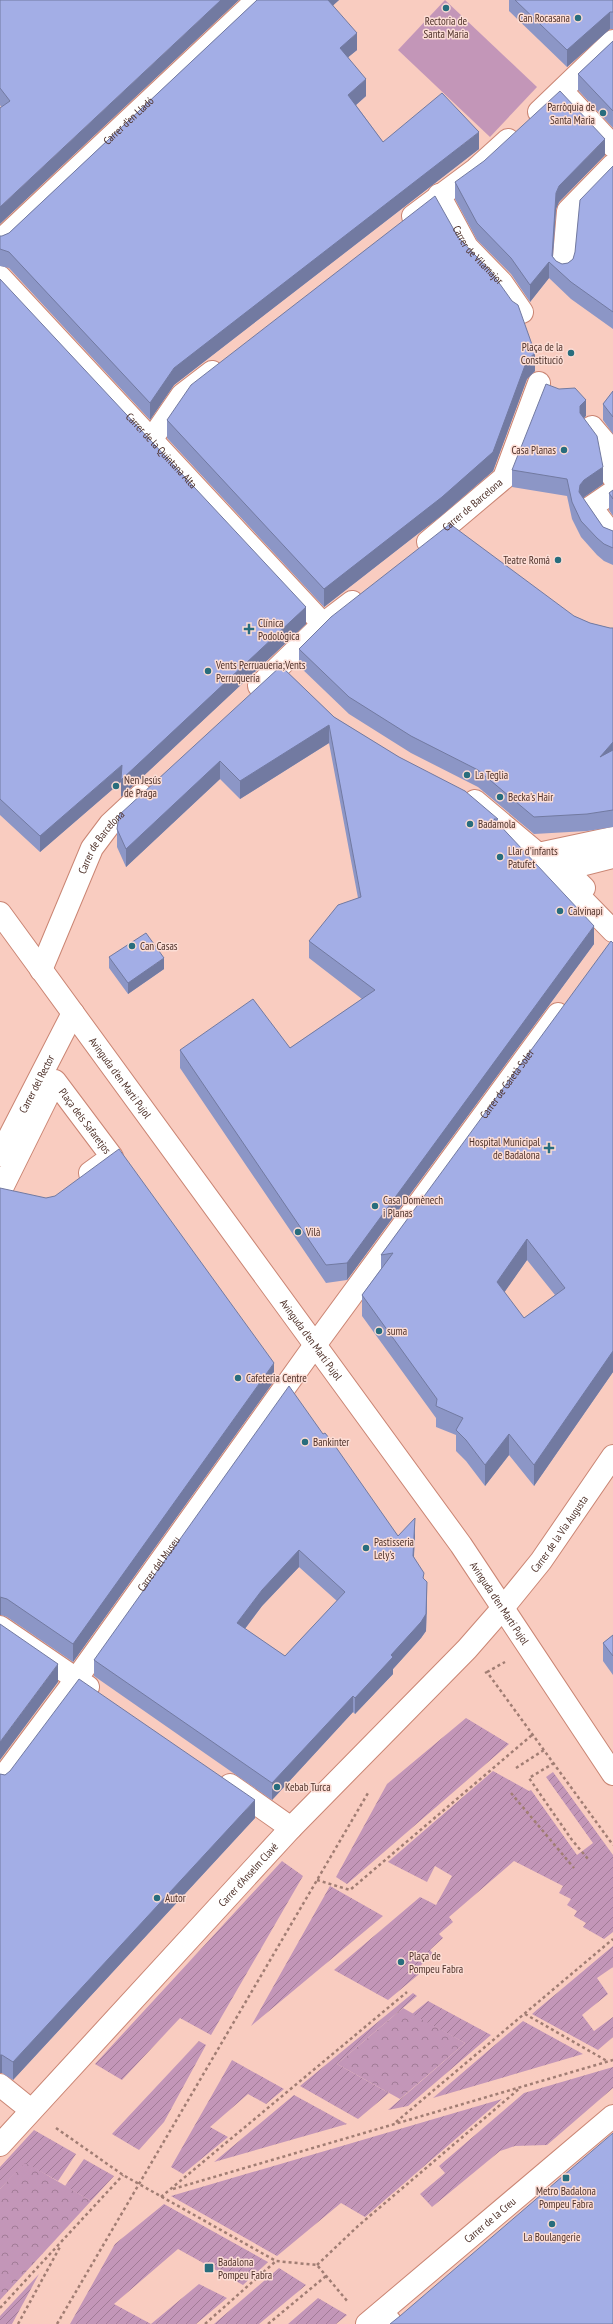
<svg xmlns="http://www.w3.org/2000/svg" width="613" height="2324" viewBox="0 0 613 2324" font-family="'PT Sans Narrow',sans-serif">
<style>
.grass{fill:#c396b8}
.park{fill:url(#park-crowns)}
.garden{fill:url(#garden-furrows)}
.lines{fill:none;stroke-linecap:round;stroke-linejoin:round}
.pedestrian-casing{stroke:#ca8573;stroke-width:24}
.minor-casing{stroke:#ca8573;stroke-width:24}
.primary-casing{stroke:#ca8573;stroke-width:24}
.path{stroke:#a17d73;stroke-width:2.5;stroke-dasharray:3 3;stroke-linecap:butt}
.pedestrian{stroke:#fff;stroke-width:22}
.minor{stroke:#fff;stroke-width:22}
.primary{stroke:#fff;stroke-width:22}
.wall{fill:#8c96c6;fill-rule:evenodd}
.shaded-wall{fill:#727aa1}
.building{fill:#a3aee6;stroke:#727aa1;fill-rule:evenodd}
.poi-dot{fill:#286d7d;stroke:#fcddd5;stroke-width:1.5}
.labels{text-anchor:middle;stroke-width:3;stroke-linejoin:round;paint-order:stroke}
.poi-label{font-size:11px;fill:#4f322a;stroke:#fcddd5;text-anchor:start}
.street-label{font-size:11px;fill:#4f322a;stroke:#fcddd5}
</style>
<defs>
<pattern id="park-crowns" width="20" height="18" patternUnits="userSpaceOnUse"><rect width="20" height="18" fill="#c396b8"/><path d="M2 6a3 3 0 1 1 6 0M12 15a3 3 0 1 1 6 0" fill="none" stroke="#a17b96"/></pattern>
<pattern id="garden-furrows" width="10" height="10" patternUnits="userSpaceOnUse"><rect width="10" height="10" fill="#c396b8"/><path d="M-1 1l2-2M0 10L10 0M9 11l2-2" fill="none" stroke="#a17b96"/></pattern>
</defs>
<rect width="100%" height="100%" fill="#f9ccc0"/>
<!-- grass -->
<path class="grass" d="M445,0L537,87L490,137L398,50Z"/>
<!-- park -->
<path class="park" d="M403,2008L465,2043L400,2099L337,2064Z
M25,2162L91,2201L0,2300V2189Z"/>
<!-- garden -->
<path class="garden" d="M466,1718L509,1744L347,1884L336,1877L387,1784Z
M493,1771L529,1791L531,1790L577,1855L593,1843L546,1777L553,1772L613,1855V1932L604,1939L583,1927L586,1923L574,1916L577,1911L567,1905L571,1899L559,1893L563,1886L514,1861L449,1917L453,1922L439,1934L443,1938L430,1950L434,1955L421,1965L424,1970L388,2000L334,1970L420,1897L436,1905L452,1876L435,1866L427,1882L388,1862Z
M282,1861L303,1876L211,2035L180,2018L122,2080L95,2064Z
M330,1886L383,1916L251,2026Z
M613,1946V1967L597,1978L608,1994L582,2015L594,2031L613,2017V2037L598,2050L532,2014Z
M413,1993L417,1996L337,2064L389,2093L358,2119L300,2086Z
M428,2001L491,2035L408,2106L388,2110L465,2043L412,2014Z
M523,2021L583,2054L433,2098Z
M199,2041L206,2045L164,2122L139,2150L112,2134Z
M232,2060L284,2089L266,2104L248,2094L210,2127L228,2137L183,2174L171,2167Z
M613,2067V2088L547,2145L515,2146L500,2151L432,2207L420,2194L445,2173L439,2166L524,2093Z
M294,2095L347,2124L214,2162Z
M502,2099L365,2217L341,2203L277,2256L171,2196Z
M34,2130L76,2154L58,2181L25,2163L0,2189V2167Z
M84,2159L114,2176L91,2201L65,2186Z
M164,2204L268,2262L243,2285L178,2249L114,2304L151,2324L199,2284L227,2298L196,2324H70L115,2244Z
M279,2268L306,2285L259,2324H214Z
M39,2274L12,2324H0V2316Z
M318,2298L347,2315L336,2324H288Z"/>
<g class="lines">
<defs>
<g id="pedestrian">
<path d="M562,91L613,146"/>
<path d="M539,112L613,41"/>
<path id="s1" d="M439,195L467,247L502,283L522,312"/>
<path d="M413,216L476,169L508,140"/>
<path d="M563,268L568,211L613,165"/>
<path d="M592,427L609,447L613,477"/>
<path d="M151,440L182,395L212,372"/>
<path d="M613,492L591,507L613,536"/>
<path d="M584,888L565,869L613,857"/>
<path id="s2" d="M0,1192L55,1081L112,1157L90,1173"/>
<path d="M382,2312L392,2324"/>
</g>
<g id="minor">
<path id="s3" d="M0,241L257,0"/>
<path id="s4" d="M0,277L323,624"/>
<path id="s5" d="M428,542L504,478L539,383"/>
<path d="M259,686L323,624L352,602"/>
<path d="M475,801L538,854L613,838"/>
<path d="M538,854L613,931"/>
<path id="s6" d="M0,913L461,1545L613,1774"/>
<path id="s7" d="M41,970L92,848L110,824L141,795"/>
<path id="s8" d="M0,1155L73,1013"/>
<path d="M0,1627L88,1687"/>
<path id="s9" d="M0,1781L77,1678L315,1345L558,1014"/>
<path d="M230,1785L291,1828"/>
<path d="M0,2085L31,2110"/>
</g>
<g id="primary">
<path id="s10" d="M0,2145L291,1828L467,1649L502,1609L541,1561L613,1456"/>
<path id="s11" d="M367,2324L613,2116"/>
</g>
</defs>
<!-- pedestrian casing -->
<use href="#pedestrian" class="pedestrian-casing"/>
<!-- minor casing -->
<use href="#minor" class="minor-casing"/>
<!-- primary casing -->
<use href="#primary" class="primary-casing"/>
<!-- path -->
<path class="path" d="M487,1672L505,1662
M485,1673L487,1672L613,1845
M554,1763L529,1778L572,1840L588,1859
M516,1768L544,1750
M511,1793L574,1868
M317,1880L350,1890L532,1735
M525,2014L607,2061
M396,2122L613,1939
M56,2128L123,2175L276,2261L317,2265L348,2302
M173,2189L613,2060
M161,2197L407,1992
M317,2265L358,2226L520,2088
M0,2308L123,2175
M18,2324L61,2245
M57,2324L368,1793
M205,2324L276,2261
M268,2324L326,2276"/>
<!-- pedestrian -->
<use href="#pedestrian" class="pedestrian"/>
<!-- minor -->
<use href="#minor" class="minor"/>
<!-- primary -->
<use href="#primary" class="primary"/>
</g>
<!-- wall -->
<path class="wall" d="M0,0H239L1,107L0,105Z
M257,0H339L333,5L357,50L348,57L366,96L356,105L383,142L479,149L174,385L150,420L9,268L0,266V236H2L9,233Z
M509,0H613V29H610L567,67L509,11Z
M613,41V128L578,90V74Z
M605,155L559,202L556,209L553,257L556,261L562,264L568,263L573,259L613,166V329L571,299L549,278L530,302L511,274L477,240L455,199V182Z
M458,237L535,371L527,379L493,471L442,515L324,607L167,438V420Z
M0,279L306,624L121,797V782L40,852L0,815Z
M613,391V434L603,420V404Z
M586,416L584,418L603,484L583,498L603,527L613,531V565L604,561L597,555L581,537L572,519L567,496L512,487V470Z
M613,490V516L609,510V493Z
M574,616L590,623L610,628H613V827L587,831L534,834L478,787L411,753L349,714L299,666V649Z
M281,666L334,717L498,819V823L594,944L347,1280L326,1283L180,1068V1050L290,1048L362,999L309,958V941L358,898L329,743L240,799L220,779L126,867L117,847V829Z
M613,943V1372L534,1486L509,1455L485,1486L466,1461L456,1451V1435L436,1427V1418L362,1316V1295L381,1269V1255ZM527,1260L555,1295L524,1318L504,1292Z
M109,957L164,969L128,994L109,968Z
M0,1188L274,1381L73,1662L7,1617L1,1615Z
M323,1434L398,1536L415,1534L414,1557L424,1579L427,1599L426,1631L421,1638L393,1669V1674L355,1714L353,1712L272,1800L94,1676V1660ZM299,1567L337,1601L285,1656L245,1629L262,1606Z
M613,1635V1675L603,1661V1643Z
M0,1774L255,1818L13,2080L2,2073Z"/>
<!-- shaded-wall -->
<path class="shaded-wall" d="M221,0H239L0,224V207Z
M325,0H339L325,13Z
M610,12V29L567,67V50Z
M357,33V50L340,64V48Z
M366,79V96L348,112V95Z
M479,132V149L174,385L150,420V403L174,368Z
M605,139V155L559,202L556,209L552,264V256L556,193L559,186Z
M549,262V278L530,302V285Z
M535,353V371L527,379L493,471L442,515L324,607V589L527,360Z
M586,400V416L580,422V406Z
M603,467V484L584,497L580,502L579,492L580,485L584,480Z
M306,607V624L121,797V782L40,852V836Z
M329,725V743L240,799V781Z
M613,742V758L600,757Z
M220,761V779L126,867V849Z
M594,926V944L347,1280V1263Z
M164,958V969L128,994V983Z
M527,1239V1260L497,1303V1282Z
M613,1351V1372L534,1486V1465Z
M274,1363V1381L73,1662V1644Z
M509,1434V1455L485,1486V1465Z
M415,1518V1534L413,1572V1556Z
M299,1550V1567L262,1606L237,1639V1623L262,1590Z
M427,1582V1599L426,1631L421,1638L393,1669V1674L355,1714V1698L391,1655Z
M0,1597H1V1615H0Z
M58,1664V1682L0,1760V1742Z
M353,1696V1712L272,1800V1783Z
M255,1800V1818L13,2080V2062Z
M0,2055H2V2073H0Z"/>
<!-- building -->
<path class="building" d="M0,0H221L0,207V108L10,101L0,88Z
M257,0H328L357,33L340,48L366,79L348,95L383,142L442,93L479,132L174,368L150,403L9,252L0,249V236H2L9,233Z
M515,0H613V12H610L567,50Z
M613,41V111L578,74Z
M560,91L605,139L559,186L556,193L552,256L556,261L562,264L568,263L573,259L575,252L580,200L613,166V312L571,282L549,262L530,285L511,258L477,223L455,182L484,161Z
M435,196L458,237L492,273L512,301L518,305L535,353L527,360L493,452L442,497L324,589L167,420L191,385Z
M0,279L306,607L121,780L122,765L40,836L0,799Z
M546,384L559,389L575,388L586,400L580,406V413L597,436L603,467L584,480L580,485L579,492L603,527L613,531V548L604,544L597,538L581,521L572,502L567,479L512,470Z
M613,391V417L603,404Z
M613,490V499L609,493Z
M450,524L574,616L590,623L610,628H613V742L600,757L613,750V810L587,814L534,817L478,770L411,736L349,697L299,649L331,617Z
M281,666L334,717L399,757L465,791L498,819H494L594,926L347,1263L326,1265L180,1050L253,999L290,1048L375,990L309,941L338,905L361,897L329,725L240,781L220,761L126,849L117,829L119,815Z
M146,933L164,958L128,983L109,957Z
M611,941L613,943V1351L534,1465L509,1434L485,1465L466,1440L456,1430L463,1418L436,1406L437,1399L362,1295L393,1253L381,1255ZM527,1239L565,1288L524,1318L497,1282Z
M119,1149L274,1363L73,1644L7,1599L0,1597V1188L46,1198L55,1196Z
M289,1386L323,1434L325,1433L333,1443L398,1536L415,1518L413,1556L424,1573L423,1578L427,1582L426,1614L421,1622L391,1655L393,1657L355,1698L353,1696L272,1783L94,1660ZM299,1550L345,1592L285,1656L237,1623L262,1590Z
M0,1624L58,1664L0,1742Z
M613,1635V1656L603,1643Z
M79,1679L255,1800L13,2062L2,2055H0V1774L5,1775L10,1771Z
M613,2133V2324H390L400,2316Z"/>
<!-- markers -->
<g class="poi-dot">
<circle cx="446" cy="8" r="4"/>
<circle cx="578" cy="18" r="4"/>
<circle cx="603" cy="113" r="4"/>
<circle cx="571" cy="353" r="4"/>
<circle cx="564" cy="450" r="4"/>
<circle cx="558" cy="560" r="4"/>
<path d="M247 623h4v4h4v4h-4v4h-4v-4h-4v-4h4z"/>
<circle cx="208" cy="671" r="4"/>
<circle cx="467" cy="775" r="4"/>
<circle cx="116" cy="786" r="4"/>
<circle cx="500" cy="797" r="4"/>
<circle cx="470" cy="824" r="4"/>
<circle cx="500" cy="857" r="4"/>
<circle cx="560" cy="911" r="4"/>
<circle cx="132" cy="946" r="4"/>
<path d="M547 1142h4v4h4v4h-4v4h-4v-4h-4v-4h4z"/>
<circle cx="375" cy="1206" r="4"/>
<circle cx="298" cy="1232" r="4"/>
<circle cx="379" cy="1331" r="4"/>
<circle cx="238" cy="1378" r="4"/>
<circle cx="305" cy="1442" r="4"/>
<circle cx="366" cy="1548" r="4"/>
<circle cx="277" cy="1787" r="4"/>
<circle cx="157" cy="1898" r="4"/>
<circle cx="401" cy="1962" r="4"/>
<rect x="562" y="2174" width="8" height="8" rx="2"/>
<circle cx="552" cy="2224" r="4"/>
<rect x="204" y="2263" width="10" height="10" rx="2"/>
</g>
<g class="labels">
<!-- poi labels -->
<g class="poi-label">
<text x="570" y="22" text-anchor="end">Can Rocasana</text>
<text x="446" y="25" text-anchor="middle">Rectoria de<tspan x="446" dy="13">Santa Maria</tspan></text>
<text x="595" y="111" text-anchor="end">Parròquia de<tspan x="595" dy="13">Santa Maria</tspan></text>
<text x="563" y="351" text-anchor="end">Plaça de la<tspan x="563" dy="13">Constitució</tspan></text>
<text x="556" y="454" text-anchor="end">Casa Planas</text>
<text x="550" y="564" text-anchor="end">Teatre Romá</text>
<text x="258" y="627">Clínica<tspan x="258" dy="13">Podològica</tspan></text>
<text x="216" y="669">Vents Perruaueria;Vents<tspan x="216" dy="13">Perruqueria</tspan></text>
<text x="475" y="779">La Teglia</text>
<text x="124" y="784">Nen Jesús<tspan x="124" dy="13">de Praga</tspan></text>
<text x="508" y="801">Becka's Hair</text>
<text x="478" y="828">Badamola</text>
<text x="508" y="855">Llar d'infants<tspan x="508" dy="13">Patufet</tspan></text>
<text x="568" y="915">Calvinapi</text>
<text x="140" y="950">Can Casas</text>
<text x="540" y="1146" text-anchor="end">Hospital Municipal<tspan x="540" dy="13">de Badalona</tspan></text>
<text x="383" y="1204">Casa Domènech<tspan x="383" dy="13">i Planas</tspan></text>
<text x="306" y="1236">Vilà</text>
<text x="387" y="1335">suma</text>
<text x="246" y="1382">Cafeteria Centre</text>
<text x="313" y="1446">Bankinter</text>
<text x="374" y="1546">Pastisseria<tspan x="374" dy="13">Lely's</tspan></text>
<text x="285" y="1791">Kebab Turca</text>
<text x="165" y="1902">Autor</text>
<text x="409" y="1960">Plaça de<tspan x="409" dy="13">Pompeu Fabra</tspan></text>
<text x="566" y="2195" text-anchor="middle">Metro Badalona<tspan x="566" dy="13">Pompeu Fabra</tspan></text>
<text x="552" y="2241" text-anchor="middle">La Boulangerie</text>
<text x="218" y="2266">Badalona<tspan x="218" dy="13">Pompeu Fabra</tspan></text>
</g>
<!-- street labels -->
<g class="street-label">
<text dy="4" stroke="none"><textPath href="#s3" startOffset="176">Carrer d'en Lladó</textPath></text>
<text dy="4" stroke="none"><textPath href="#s1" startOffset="72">Carrer de Vilamajor</textPath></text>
<text dy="4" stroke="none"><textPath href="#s4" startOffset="237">Carrer de la Quintana Alta</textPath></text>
<text dy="4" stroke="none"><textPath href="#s5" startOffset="58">Carrer de Barcelona</textPath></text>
<text dy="4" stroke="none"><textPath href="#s7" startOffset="142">Carrer de Barcelona</textPath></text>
<text dy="4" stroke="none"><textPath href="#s6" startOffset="204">Avinguda d'en Martí Pujol</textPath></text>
<text dy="4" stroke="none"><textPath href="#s8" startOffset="80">Carrer del Rector</textPath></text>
<text dy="4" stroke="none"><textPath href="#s9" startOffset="862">Carrer de Gaietà Soler</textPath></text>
<text dy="4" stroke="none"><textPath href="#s2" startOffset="174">Plaça dels Safaretjos</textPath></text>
<text dy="4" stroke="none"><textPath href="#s6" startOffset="528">Avinguda d'en Martí Pujol</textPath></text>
<text dy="4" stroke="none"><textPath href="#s10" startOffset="829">Carrer de la Via Augusta</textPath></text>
<text dy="4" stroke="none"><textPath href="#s9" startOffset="269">Carrer del Museu</textPath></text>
<text dy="4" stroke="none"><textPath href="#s6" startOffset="852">Avinguda d'en Martí Pujol</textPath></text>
<text dy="4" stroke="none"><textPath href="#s10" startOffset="367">Carrer d'Anselm Clavé</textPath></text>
<text dy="4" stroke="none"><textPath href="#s11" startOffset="161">Carrer de la Creu</textPath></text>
</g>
</g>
</svg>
